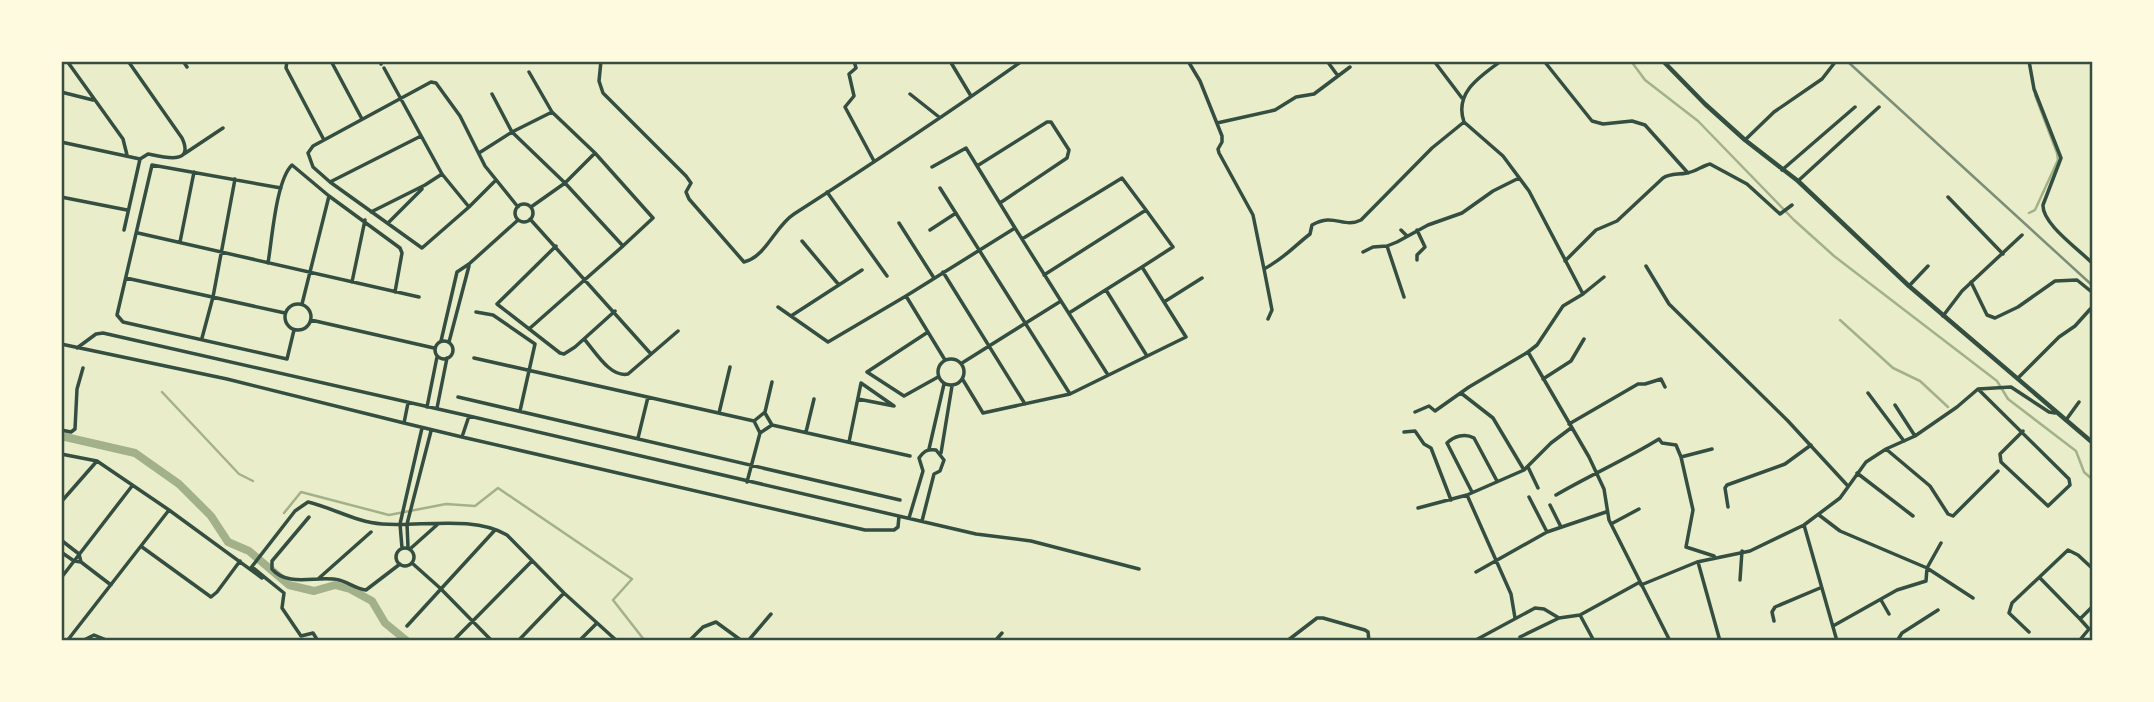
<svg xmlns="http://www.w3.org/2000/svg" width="2154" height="702" viewBox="0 0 2154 702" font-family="'Archivo Narrow',sans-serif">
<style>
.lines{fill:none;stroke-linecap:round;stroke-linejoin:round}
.stream{stroke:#a3b18a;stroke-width:2.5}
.canal{stroke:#a3b18a;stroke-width:8}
.minor{stroke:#344e41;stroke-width:3.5}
.secondary{stroke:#344e41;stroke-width:4.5}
.rail{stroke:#7c8e77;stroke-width:2.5}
.neatline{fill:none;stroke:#344e41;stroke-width:2.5}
</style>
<rect width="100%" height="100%" fill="#e9edc9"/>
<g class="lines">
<!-- stream -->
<path class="stream" d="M1631,61L1645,80L1698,121L1794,220L1834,256L1997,381L2008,399L2076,451L2084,472L2093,480
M2029,213L2035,210L2058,160L2057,153L2035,95
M1840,320L1893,368L1920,381L1948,407
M162,392L239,474L253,481
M284,513L301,492L389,515L446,504L475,506L498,488L632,579L613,600L645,641"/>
<!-- canal -->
<path class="canal" d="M61,436L135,453L179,484L211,516L228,542L249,551L289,585L314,591L335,585L350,589L372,601L385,623L407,641"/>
<!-- minor -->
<path class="minor" d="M67,61L123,139L127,155
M183,61L187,67
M287,61L286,68L324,140
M331,61L362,119
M380,61L381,64
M601,61L599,81L603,93L686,176L691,183L686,192L689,199L744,262C766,257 775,226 794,214C870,165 947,114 1022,61
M854,61L856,68L849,74L854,96L845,107L874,161
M950,61L971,96
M1188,61L1200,81L1222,136V142L1218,149L1219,153L1253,215L1264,269C1286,257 1292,248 1310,234L1312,225C1334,212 1343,229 1361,220L1432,148L1464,122
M1327,61L1338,76
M1434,61L1462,98
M1544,61L1592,121L1603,124L1632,121L1645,125L1688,173
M2029,61L2034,89L2061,158L2043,205C2042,224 2080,250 2093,264
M384,68L442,174L469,207
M529,72L552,112L595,153L653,218L624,245
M61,92L93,100
M492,94L512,132L565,183L623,246L529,329
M910,94L939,117
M1464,122L1503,156L1529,191L1583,294L1563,306L1537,345L1528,352L1589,457L1604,489L1609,520L1670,641
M1464,122C1454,93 1479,77 1501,61
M1217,123L1275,110L1296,97L1314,94L1350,67
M1745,140L1774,112L1822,79L1836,61
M61,142L140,159
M479,153L512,132L552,112
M184,154L223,128
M977,166L1047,122H1051L1069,150L1067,158L1000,203
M932,167L966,148L1015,228
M1782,170L1855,107
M496,180L469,207L422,248L330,182L313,167L308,153L313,146L431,82L436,83L460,116L485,166L518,207
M1798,181L1879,107
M330,182L421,136
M281,188L152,165L117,315L123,322L287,359L294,330
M940,188L1070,394
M827,192L887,276
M61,197L127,210
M1948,197L2003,254
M515 213a9 9 0 1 1 18 0a9 9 0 1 1-18 0Z
M531,207L565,183L595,153
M371,212L425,185L442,174
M530,219L651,354
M388,223L422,189
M899,223L934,278
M124,230L140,159L148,154C163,157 195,166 182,138L128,61
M930,230L956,213
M1401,230L1407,236
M138,233L419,297
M1022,239L1122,178L1146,210
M802,241L839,285
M180,242L194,172
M556,246L497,304L560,353L564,354L575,347L615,311
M1387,246L1404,297
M1363,252L1373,247L1387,246L1397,242L1428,225L1462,213L1493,191L1519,178
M1417,260V255L1425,247L1417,230
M1565,261L1596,230L1617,221L1663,178C1671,173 1677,175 1687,173C1695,172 1702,166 1710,164L1747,184L1780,214L1792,205
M268,263C272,240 276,180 292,165L329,196L400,248L402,253L395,292
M1646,266L1669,304L1788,421L1847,485
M1264,269L1272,310L1268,319
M943,272L1025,404
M1044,275L1146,210L1173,247L1142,267
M126,278L285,313
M352,282L365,220
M1971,282L1987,315L1995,318L2018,307L2055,281L2077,280L2093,293
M1909,286L1928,266
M1106,290L1147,356
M1583,294L1604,277
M1061,301L1108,375
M1164,302L1202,278
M302,304L329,196
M285 317a13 13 0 1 1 26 0a13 13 0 1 1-26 0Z
M778,307L828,342L906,296
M476,312L493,315L535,344L520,411
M791,316L862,270
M1943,316L1962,291L2022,235
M311,320L434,348
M928,332L867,372L904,396L938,377
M202,338L213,297L235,179
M584,339C595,351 610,378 628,374L678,331
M435 350a9 9 0 1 1 18 0a9 9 0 1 1-18 0Z
M441,341L457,272L469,264L518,220
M449,342L469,266
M61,344L227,379L404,423
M77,348L96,334L103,333L469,416L462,437L404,423L408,403
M474,358L754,421
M938 372a13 13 0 1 1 26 0a13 13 0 1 1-26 0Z
M945,360L906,296L1015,228L1061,301L962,363
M2018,378L2059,337L2075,326L2093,306
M1543,379L1571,361L1584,339
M963,380L983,413L1070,394L1186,337L1142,267L1069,313
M1978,389L2069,479L2070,485L2048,506L2001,462L2000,454L2023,431
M1461,393L1493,418L1524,470
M1868,393L1904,441
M458,397L900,500
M1895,405L1915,436
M427,407L437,357
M437,408L447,358
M1415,412L1429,406L1435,411L1469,387L1528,352
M719,413L730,367
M469,416L976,534L1031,541L1139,569
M2066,420L2079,402
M1569,424L1638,384H1645L1661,379L1665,387
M772,425L910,456
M61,430L71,432L75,429L77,389L83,368
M806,432L814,399
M1404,432L1415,431L1424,444L1431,448L1451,500
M760,433L772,425L765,413
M462,437L865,530H894L898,527L899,516
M638,438L648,397
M849,442L861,383L894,406L858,399
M929,449L944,384
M1886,449L1930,486L1948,514L1953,516L1998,471
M941,453L952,386
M61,454L97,461L169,510L262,578
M1681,457L1712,449
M1528,467L1538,488
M1857,473L1913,516
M747,482L760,433L754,421L765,412L772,382
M1472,492L1447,443C1454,436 1465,433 1474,438L1497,481
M1467,495L1511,594L1515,618
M1556,495C1590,475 1625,460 1659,439L1662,443L1676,445L1681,457L1693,510L1686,547L1714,556
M1529,497L1547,532
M61,502L97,461
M1550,505L1561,527
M1728,507L1725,488L1727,485L1785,464L1811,445
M1418,508L1467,495L1524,470L1551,443L1571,428
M1819,515L1840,531L1927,568L1926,581L1897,590L1833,626
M309,517L272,561V569C288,588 318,575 339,580C348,582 356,589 366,590L400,564
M909,518L923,471L919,458C924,451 927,449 936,450L944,460L940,471L934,474L922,521
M1611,524L1639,509
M1804,525L1837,641
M61,540L79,554L81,562
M1941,543L1927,568L1973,598
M142,547L211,597L217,592L240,561
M408,547L407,524L431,431
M396 557a9 9 0 1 1 18 0a9 9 0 1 1-18 0Z
M402,548L400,524L422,428
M410,549L438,524
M61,552L74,561L81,562L111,585
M1698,562L1720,641
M412,563L440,588L492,641
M252,567L284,593L282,608L301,636L313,633L318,641
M250,569L295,511L308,502C333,508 356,522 382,524C420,527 473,515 507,535L564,593L617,641
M1476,572L1547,532L1606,512
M61,578L132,486
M2040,578L2080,619
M318,579L371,532
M1740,580L1742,551
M1641,585L1697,562L1750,551L1804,525L1840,498L1866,462L1886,449L1915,436L1957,407L1978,389L2011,387L2049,412L2055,413
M1881,600L1889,614
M1580,615L1594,641
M1774,621L1772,612L1775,607L1820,588
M407,626L495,530
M2029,632L2009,613L2012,603L2068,550L2078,555L2093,569
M1520,637L1559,618L1580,615L1640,582
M67,641L169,510
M82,641L94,635L109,641
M453,641L532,561
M518,641L564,593
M579,641L597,623
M689,641L703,627L716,622L742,641
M748,641L771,614
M995,641L1002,633
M1287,641L1317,618H1323L1365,630L1368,632L1369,641
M1474,641L1535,608L1544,609L1559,618
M1897,641L1902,633L1938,610
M2079,641L2089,629L2080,619L2093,606"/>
<!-- secondary -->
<path class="secondary" d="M1663,61L1705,104L1745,140L1798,181L1909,286L2093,443"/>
<!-- rail -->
<path class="rail" d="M1847,61L2093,286"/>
</g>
<!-- border -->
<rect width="2154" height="702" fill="none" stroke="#fefae0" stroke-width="126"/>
<rect x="63" y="63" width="2028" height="576" class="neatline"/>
</svg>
